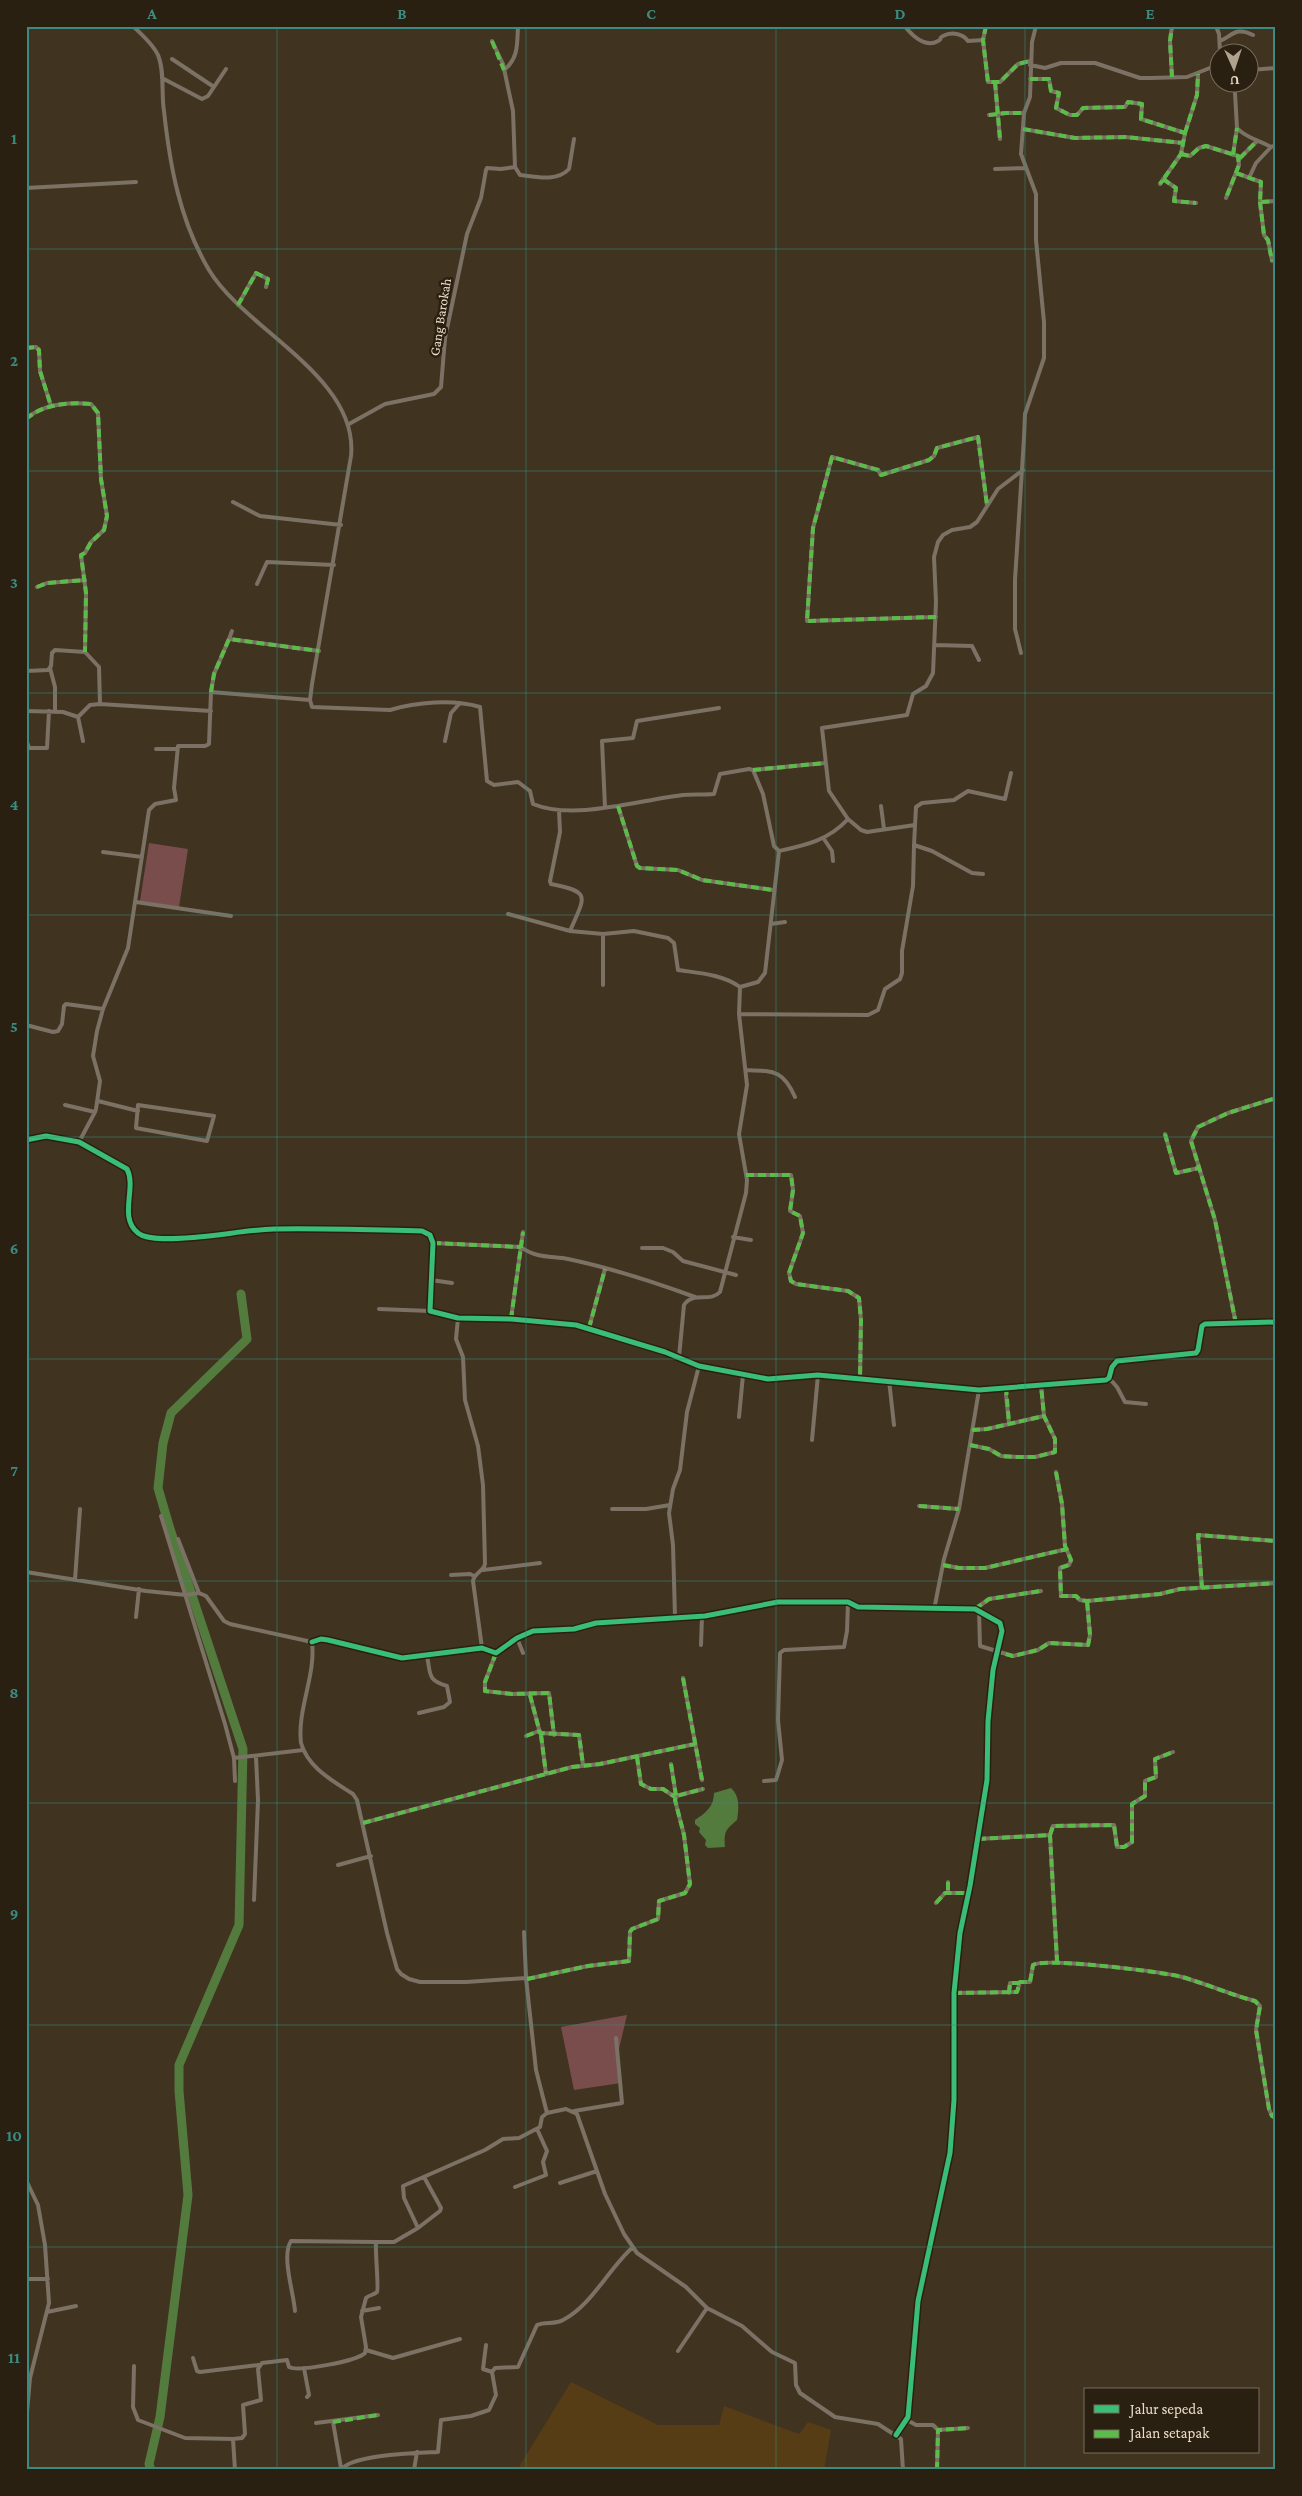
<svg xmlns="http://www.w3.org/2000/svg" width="1302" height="2496" viewBox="0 0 1302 2496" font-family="'Crimson Pro',serif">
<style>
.built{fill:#563d15}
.green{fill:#7a4d4d}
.water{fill:#547b3e}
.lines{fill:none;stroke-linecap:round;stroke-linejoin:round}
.river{stroke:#547b3e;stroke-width:9}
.street-tunnel{stroke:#5a4c3a;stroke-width:4;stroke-dasharray:4 2;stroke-linecap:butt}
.street{stroke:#7b7164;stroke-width:4}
.quiet{stroke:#5cbc4b;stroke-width:4;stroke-dasharray:8 4;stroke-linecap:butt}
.cycleway-casing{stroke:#2a2011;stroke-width:8}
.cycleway{stroke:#3abd76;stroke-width:5}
.grid{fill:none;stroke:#3b8b80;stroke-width:1;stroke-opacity:0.55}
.labels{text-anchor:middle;stroke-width:5;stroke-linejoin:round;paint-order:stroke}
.street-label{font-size:14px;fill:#ebddca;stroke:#2a2011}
.neatline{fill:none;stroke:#3b8b80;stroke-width:2}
.grid-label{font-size:16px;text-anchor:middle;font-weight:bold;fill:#3b8b80}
</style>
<rect width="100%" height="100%" fill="#403320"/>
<!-- built -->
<path class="built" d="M571,2382L658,2425H719L724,2406L799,2434L808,2422L831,2430L824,2470H517Z"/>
<!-- green -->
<path class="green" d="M149,843L188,849L179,907L140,901Z
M627,2015L618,2053L621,2083L574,2090L561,2027Z"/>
<!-- water -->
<path class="water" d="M731,1788C740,1796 739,1808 737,1820C725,1830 724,1832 725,1847L708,1848L705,1845L706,1840L699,1832L700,1828L695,1824V1820C706,1813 714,1806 714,1793Z"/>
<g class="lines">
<!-- river -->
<path class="river" d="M151,2470L149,2464L160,2417L188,2195L179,2091V2065L239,1925L243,1749L170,1529L158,1488L163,1443L171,1413L247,1339L241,1294"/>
<!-- street-tunnel -->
<path class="street-tunnel" d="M1006,1390V1395"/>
<!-- street -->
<path class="street" d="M133,26C142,35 153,44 158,55C165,72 161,94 164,111C170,167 180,221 209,270C245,330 359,377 351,456L312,684L310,700L312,707L390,710C416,702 453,699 480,707L487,781L494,785L518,782L530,791L533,804C574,821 639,800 683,795C693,794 703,795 714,794L720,774L749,769L753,770L763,794L774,846L779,851
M911,26L907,29C914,37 926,48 938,41C944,38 937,39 943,36C952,31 963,34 968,41L983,40
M986,26L983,40L988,82H1000L1018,64L1030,61
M1216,26L1219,34L1220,52
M1220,41C1232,36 1236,26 1253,35
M172,59L214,87
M1030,65L1045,68L1061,63H1095L1140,78H1150L1187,77L1220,64
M504,70C519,58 517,43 518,26
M1250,70L1276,68
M1172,77L1170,41L1172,26
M162,78L202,99L208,96L226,69
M1030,79H1049L1051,91L1059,93L1056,108L1070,115H1077L1083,108L1125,107L1128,102L1142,104L1141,119L1185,133L1181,154L1160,184
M995,82L1000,139
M1232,82L1235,93L1237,128C1247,139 1260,140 1271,147L1276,145
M989,115L1006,113H1024
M1023,129L1075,138L1125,137L1183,143
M1185,133L1197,95L1198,74
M1181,154L1190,156L1199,148L1206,146L1238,156L1239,165L1226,198
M1233,155L1237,128
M1240,158L1257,141
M515,167L520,175C536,177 557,182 569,169L574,139
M995,169L1026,168
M1236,173L1261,182L1260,202L1276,201
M1249,178L1256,163L1271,147
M1163,179L1176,188L1174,201L1196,203
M26,188L136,182
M1260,202L1264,235L1268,240L1272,261
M238,305L256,273L268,279L266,287
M26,348L36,347L39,350L40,371L51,406
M26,419C43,404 69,402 91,404L98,413L101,479L107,516L104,530L91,542L85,553L81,555L86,593L85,652
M349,424L385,404L434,394L441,387L445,338L467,234L481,198L486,170L487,168L501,169L515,167L513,111L503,64L492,41
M233,502L260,516L341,525
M257,584L267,562L334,565
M37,587L47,583L85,580
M936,617L807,621L813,528L832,457L878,470L881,475L929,460L934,456L937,448L978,437L987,505
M229,639L232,631
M935,645L972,646L979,660
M1021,653L1015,629V580L1024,438L1025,414L1044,358V322L1036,240V194L1021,154L1024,113L1030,97L1032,42L1036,26
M50,668L55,687V711
M26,671L48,670L51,666L52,653L55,650L85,652L99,667L100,704L211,711
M211,692L214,674L229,639L319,651
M26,711L63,712L78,717L90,705L100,704
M78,717L83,741
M26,739L29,748H47L49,711
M445,741L451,713L460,703
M156,749H177
M753,770L825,763
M618,806L637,866L640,868L678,870L702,880L773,890
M881,806L884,829
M605,807L602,741L633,738L637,721L719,708
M559,810L560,832L550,881L551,884C592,892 585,896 570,931
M848,819L829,791L822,728L907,715L913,694L926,686L933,673L936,602L934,557L938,542L943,535L952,530L970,527L977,522L998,489L1023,470
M824,839L832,851L833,861
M103,852L142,857
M983,874L972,873L932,851L914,845L916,807L922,803L954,800L968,791L1005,799L1011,773
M136,902L231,916
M508,914L570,931L603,934L634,931L668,938L674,943L678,970C698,973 722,974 740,987
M771,924L785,922
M603,934V985
M740,987L758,982L765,973L779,851C806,845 829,840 848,819L861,830L867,832L915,825
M739,1014L868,1015L878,1010L885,989L900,979L902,973V951L913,886L914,845
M26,1025L53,1032L58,1031L62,1024L64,1006L66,1004L103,1009
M746,1070C774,1071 783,1070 795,1097
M98,1101L138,1111
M65,1105L95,1112L96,1109L100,1081L93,1056L97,1031L103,1009L128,948L149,810L155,804L176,800L174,788L178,746H205L209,744L211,692L310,700
M138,1105L214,1116L207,1141L136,1128Z
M1165,1134L1176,1173L1199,1168
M26,1140L46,1136L79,1142L127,1169C137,1188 118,1217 138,1233C149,1242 184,1238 198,1237C223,1235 248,1230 274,1229C323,1228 372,1230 422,1231L430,1235L433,1243L430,1311L458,1318L511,1319L576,1325L665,1352L699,1366L768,1379L818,1375L979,1390L1106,1380L1109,1378L1112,1367L1117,1361L1196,1353L1198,1350L1202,1326L1205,1324L1276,1322
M79,1142L95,1112
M746,1175H791L793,1190L790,1211L800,1216L803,1233L789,1273L791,1281L796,1284L848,1291L859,1298L861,1320L860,1378
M733,1237L751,1240
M433,1243L521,1247C535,1258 551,1256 568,1259C611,1268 654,1282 695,1297
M642,1248H663L673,1252L683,1261L736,1275
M431,1280L452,1283
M379,1309L430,1311
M458,1318L456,1339L463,1357L465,1400L478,1446L483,1485L485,1564C483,1572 474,1573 473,1581L482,1648
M511,1319L523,1232
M1236,1324L1215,1220L1191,1141L1198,1127L1228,1113L1276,1098
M589,1328L605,1269
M679,1357L684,1305C693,1291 710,1303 720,1292L746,1193L747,1180L739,1134L747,1085L739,1014L740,987
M1109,1378L1117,1387L1125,1402L1146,1404
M889,1380L894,1425
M1006,1395L1009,1423
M739,1417L743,1375
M972,1430L987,1429L1044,1416
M812,1440L818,1375
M970,1445L989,1449L1001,1456L1017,1457H1035L1055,1452V1439L1044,1416L1041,1385
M1056,1472L1062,1504L1065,1546L1071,1560L1069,1565L1060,1568L1061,1596H1076L1080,1600L1087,1601L1160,1594L1180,1589L1276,1583
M919,1506L959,1509
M612,1509H646L670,1505
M161,1516L225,1724L234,1758L235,1781
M178,1539L199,1593
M943,1565L959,1568H985L1067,1549
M483,1570L540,1563
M26,1572L146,1591L186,1595L199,1593L206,1596L224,1621L230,1624L312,1642C316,1676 297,1709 301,1743C308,1768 333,1781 353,1794L357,1800L387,1933L397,1969L401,1974L409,1979L420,1982H466L526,1978L536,2070L547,2113L566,2109L577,2114L605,2194L624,2234L637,2253L686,2287L707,2308L742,2326L772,2352L795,2363L796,2385L800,2393L835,2417L878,2424L901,2439L903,2470
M451,1575L470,1574L474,1576
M75,1580L80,1509
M1202,1588L1198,1535L1276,1541
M975,1609L989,1599L1041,1591
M934,1610L944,1559L959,1509L979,1390
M979,1611L980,1646L1013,1656L1038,1650L1049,1643L1088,1645L1090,1635L1087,1601
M136,1617L139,1589
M675,1617L673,1545L669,1513L673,1489L680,1470L687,1412L699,1366
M517,1638L523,1653
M312,1642L321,1639L328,1640L402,1658L482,1648L496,1653L517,1638L533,1631L574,1629L596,1623L705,1616L778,1602H848L858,1607L975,1609L1000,1623L1002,1631L993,1670L988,1721L987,1780L970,1886L960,1933L954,1993V2100L950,2153L918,2301L908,2417L896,2435
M701,1645L702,1616
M496,1653L485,1682V1691L512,1694L549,1693L554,1735
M683,1678L702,1780
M530,1695L540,1733L579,1735L583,1765
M419,1713L444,1707L450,1702L447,1686C427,1680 431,1675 427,1656
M541,1735L546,1774
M526,1736L539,1731
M637,1757L641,1784L651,1789H663L675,1797
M234,1758L303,1750
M671,1764L676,1796
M764,1781L776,1780L782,1760L778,1720L780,1653L784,1650L844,1647L847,1631L848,1602
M363,1823L572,1767L600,1764L695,1744
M1050,1835L1053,1826L1114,1825L1117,1847H1124L1132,1842V1804L1145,1796V1781L1156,1777L1155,1759L1173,1752
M978,1839L1050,1835L1057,1961
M338,1865L371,1856
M948,1882V1893
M254,1900L258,1800L256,1757
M936,1903L945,1893H969
M524,1932L526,1977
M527,1979L588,1966L629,1961L630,1932L632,1929L658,1919L659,1901L685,1893L690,1884L684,1835L675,1800L676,1796L703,1789
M954,1993L1017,1992L1020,1982H1030L1033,1965C1044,1957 1164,1972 1182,1977C1207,1984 1231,1995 1255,2001L1260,2006L1256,2030L1269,2109L1272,2116L1276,2118
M1009,1993L1010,1983H1020
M574,2111L622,2103L616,2038
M26,2180L38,2205L45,2245L49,2303L30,2378L26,2423
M560,2183L597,2171
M515,2187L546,2175L543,2162L547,2151L537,2129
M418,2228L440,2211L441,2208L424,2177
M26,2279H48
M295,2311C294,2294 281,2256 291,2241L376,2242
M362,2311L379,2308
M47,2312L76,2306
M486,2345L483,2369L492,2372
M366,2350L393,2358L460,2339
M678,2351L707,2308
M193,2358L197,2371L200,2372L259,2365
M134,2366L133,2407L138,2420L185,2438L233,2439L235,2470
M304,2368L309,2395L307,2397
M907,2420L916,2425H933L938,2430L968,2428
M333,2422L341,2468
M316,2423L378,2415
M233,2439L242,2438L245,2434L243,2405L261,2400L258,2369L262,2363L287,2360L289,2367C299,2372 357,2361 365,2353L366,2347L361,2317L366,2298C369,2295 374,2295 377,2292C379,2289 375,2251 376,2242H394L418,2228L404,2198L403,2186L485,2150L503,2139L519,2138L540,2127L542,2117L547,2113
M26,2469V2470
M341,2470C351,2454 419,2453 438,2452L441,2420L471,2416L489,2410L496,2395L492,2372L495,2368L518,2367L537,2325C545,2321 555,2325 563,2320C592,2305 609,2268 633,2247
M414,2470L417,2452
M937,2470L938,2430"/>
<!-- quiet -->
<path class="quiet" d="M986,26L983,40L988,82H1000L1018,64L1030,61
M1217,28L1218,26
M492,41L504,70
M1172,77L1170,41L1172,26
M1030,79H1049L1051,91L1059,93L1056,108L1070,115H1077L1083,108L1125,107L1128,102L1142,104L1141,119L1185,133L1181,154L1160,184
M995,82L1000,139
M989,115L1006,113H1024
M1023,129L1075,138L1125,137L1183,143
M1185,133L1197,95L1198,74
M1181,154L1190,156L1199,148L1206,146L1238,156L1239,165L1226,198
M1233,155L1237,128
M1240,158L1257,141
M1236,173L1261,182L1260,202L1276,201
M1163,179L1176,188L1174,201L1196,203
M1260,202L1264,235L1268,240L1272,261
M238,305L256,273L268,279L266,287
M26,348L36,347L39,350L40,371L51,406
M26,419C43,404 69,402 91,404L98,413L101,479L107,516L104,530L91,542L85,553L81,555L86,593L85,652
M37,587L47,583L85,580
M936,617L807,621L813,528L832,457L878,470L881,475L929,460L934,456L937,448L978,437L987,505
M211,692L214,674L229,639L319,651
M753,770L825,763
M618,806L637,866L640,868L678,870L702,880L773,890
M1165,1134L1176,1173L1199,1168
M746,1175H791L793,1190L790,1211L800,1216L803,1233L789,1273L791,1281L796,1284L848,1291L859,1298L861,1320L860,1378
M433,1243L521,1247
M511,1319L523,1232
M1236,1324L1215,1220L1191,1141L1198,1127L1228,1113L1276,1098
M589,1328L605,1269
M1006,1387L1009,1423
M972,1430L987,1429L1044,1416
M970,1445L989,1449L1001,1456L1017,1457H1035L1055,1452V1439L1044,1416L1041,1385
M1056,1472L1062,1504L1065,1546L1071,1560L1069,1565L1060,1568L1061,1596H1076L1080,1600L1087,1601L1160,1594L1180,1589L1276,1583
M919,1506L959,1509
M943,1565L959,1568H985L1067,1549
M1202,1588L1198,1535L1276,1541
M975,1609L989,1599L1041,1591
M998,1649L997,1652L1013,1656L1038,1650L1049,1643L1088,1645L1090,1635L1087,1601
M496,1653L485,1682V1691L512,1694L549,1693L554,1735
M683,1678L702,1780
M530,1695L540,1733L579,1735L583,1765
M541,1735L546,1774
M526,1736L539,1731
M637,1757L641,1784L651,1789H663L675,1797
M671,1764L676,1796
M363,1823L572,1767L600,1764L695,1744
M1050,1835L1053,1826L1114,1825L1117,1847H1124L1132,1842V1804L1145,1796V1781L1156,1777L1155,1759L1173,1752
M978,1839L1050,1835L1057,1961
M948,1882V1893
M936,1903L945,1893H969
M527,1979L588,1966L629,1961L630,1932L632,1929L658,1919L659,1901L685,1893L690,1884L684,1835L675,1800L676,1796L703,1789
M954,1993L1017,1992L1020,1982H1030L1033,1965C1044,1957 1164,1972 1182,1977C1207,1984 1231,1995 1255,2001L1260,2006L1256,2030L1269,2109L1272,2116L1276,2118
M1009,1993L1010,1983H1020
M333,2422L378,2415
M937,2470L938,2430L968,2428"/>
<defs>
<path id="cycleway" d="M26,1140L46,1136L79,1142L127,1169C137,1188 118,1217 138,1233C149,1242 184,1238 198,1237C223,1235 248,1230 274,1229C323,1228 372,1230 422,1231L430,1235L433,1243L430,1311L458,1318L511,1319L576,1325L665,1352L699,1366L768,1379L818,1375L979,1390L1106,1380L1109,1378L1112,1367L1117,1361L1196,1353L1198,1350L1202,1326L1205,1324L1276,1322
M312,1642L321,1639L328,1640L402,1658L482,1648L496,1653L517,1638L533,1631L574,1629L596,1623L705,1616L778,1602H848L858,1607L975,1609L1000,1623L1002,1631L993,1670L988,1721L987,1780L970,1886L960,1933L954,1993V2100L950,2153L918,2301L908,2417L896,2435"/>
</defs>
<!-- cycleway casing -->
<use href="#cycleway" class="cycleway-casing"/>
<!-- cycleway -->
<use href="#cycleway" class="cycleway"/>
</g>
<!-- grid -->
<path class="grid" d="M277,26V2470M526,26V2470M776,26V2470M1025,26V2470M26,249H1276M26,471H1276M26,693H1276M26,915H1276M26,1137H1276M26,1359H1276M26,1581H1276M26,1803H1276M26,2025H1276M26,2247H1276"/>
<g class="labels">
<!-- street labels -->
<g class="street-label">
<text transform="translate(440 317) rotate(-81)" y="5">Gang Barokah</text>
</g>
</g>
<!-- border -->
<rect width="1302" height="2496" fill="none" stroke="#2a2011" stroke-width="55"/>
<!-- legend -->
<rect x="1084" y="2388" width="175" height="65" fill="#2a2011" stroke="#776c5b"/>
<rect x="1094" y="2405" width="25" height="8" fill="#3abd76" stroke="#776c5b"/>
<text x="1130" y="2414" font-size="15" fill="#ebddca">Jalur sepeda</text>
<rect x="1094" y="2430" width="25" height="8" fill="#5cbc4b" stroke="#776c5b"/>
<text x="1130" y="2438" font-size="15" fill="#ebddca">Jalan setapak</text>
<!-- north arrow -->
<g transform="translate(1234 68) rotate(177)"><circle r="24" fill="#2a2011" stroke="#776c5b"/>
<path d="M0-4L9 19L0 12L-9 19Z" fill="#afa28e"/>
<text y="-8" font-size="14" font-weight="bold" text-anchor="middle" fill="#ebddca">U</text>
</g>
<rect x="28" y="28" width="1246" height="2440" class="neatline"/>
<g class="grid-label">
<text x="152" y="19">A</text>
<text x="402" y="19">B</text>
<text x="651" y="19">C</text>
<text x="900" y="19">D</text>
<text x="1150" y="19">E</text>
<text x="14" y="144">1</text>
<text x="14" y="366">2</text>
<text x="14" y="588">3</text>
<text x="14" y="810">4</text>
<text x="14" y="1032">5</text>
<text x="14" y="1254">6</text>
<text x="14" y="1476">7</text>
<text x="14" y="1698">8</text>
<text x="14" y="1919">9</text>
<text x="14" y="2141">10</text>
<text x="14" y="2363">11</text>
</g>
</svg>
